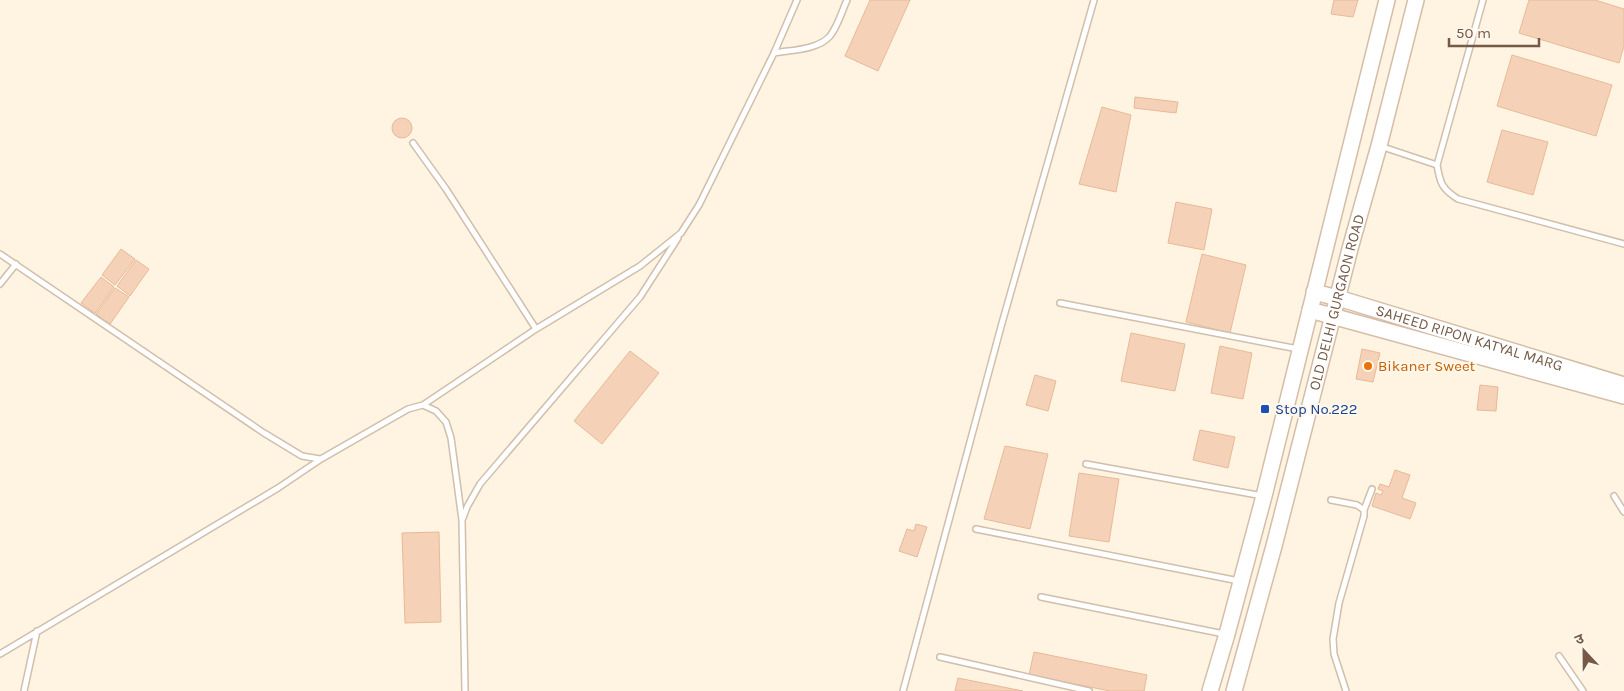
<svg xmlns="http://www.w3.org/2000/svg" width="1624" height="691" viewBox="0 0 1624 691" font-family="Karla,'Noto Sans Devanagari',sans-serif">
<style>
.building{fill:#f5d2b7;stroke:#e8b997}
.lines{fill:none;stroke-linecap:round;stroke-linejoin:round}
.lane-casing{stroke:#d1beab;stroke-width:8}
.secondary-casing{stroke:#d5bda7;stroke-width:18}
.lane{stroke:#fff;stroke-width:5}
.secondary{stroke:#fff;stroke-width:15}
.food-dot{fill:#e8710a;stroke:#fff7e9;stroke-width:2}
.transit-dot{fill:#1a4fb4;stroke:#fff7e9;stroke-width:2}
.labels{text-anchor:middle;stroke-width:4;stroke-linejoin:round;paint-order:stroke}
.street-label{font-size:15px;fill:#765a47;stroke:#fff7e9}
.food-label{font-size:15px;fill:#c56008;stroke:#fff7e9;text-anchor:start}
.transit-label{font-size:15px;fill:#164399;stroke:#fff7e9;text-anchor:start}
</style>
<rect width="100%" height="100%" fill="#fef4e1"/>
<!-- building -->
<path class="building" d="M870,0H910L878,71L845,56Z
M1334,0H1358L1353,17L1331,14Z
M1529,0H1595L1624,9V46L1619,63L1519,33Z
M1512,55L1612,85L1596,136L1497,106Z
M1135,97L1178,102L1176,113L1134,108Z
M1102,107L1131,115L1116,192L1079,184Z
M392 128a10 10 0 1 1 20 0a10 10 0 1 1-20 0Z
M1502,130L1548,142L1533,195L1487,182Z
M1176,202L1212,209L1204,250L1168,243Z
M121,249L135,259L115,285L102,275Z
M1202,254L1246,265L1230,333L1186,322Z
M136,260L149,269L130,296L117,286Z
M101,277L114,287L95,313L81,303Z
M115,288L129,297L110,324L96,314Z
M1131,333L1185,344L1175,391L1121,381Z
M1220,346L1252,353L1243,399L1211,393Z
M1362,349L1380,353L1373,382L1356,379Z
M630,351L659,373L602,444L574,421Z
M1035,375L1056,381L1048,411L1026,405Z
M1480,385L1498,387L1496,411L1477,410Z
M1200,430L1235,437L1228,468L1193,460Z
M1005,446L1048,454L1030,529L984,519Z
M1395,470L1410,475L1402,498L1416,503L1410,519L1372,506L1376,493L1381,495L1383,491L1378,489L1380,484L1389,487Z
M1079,473L1119,479L1109,542L1069,536Z
M916,524L927,527L917,557L899,551L907,529L914,531Z
M439,532L441,622L405,623L402,533Z
M1034,652L1147,675L1144,691H1110L1029,675Z
M958,678L1023,691H955Z"/>
<g class="lines">
<defs>
<path id="lane" d="M1483,0L1437,165C1440,183 1442,189 1458,199L1624,244
M774,53C791,50 818,50 830,36C838,26 842,11 847,0
M413,143L446,189L536,329
M1380,146L1437,165
M0,254L264,433L302,456L320,459
M0,284L16,264
M1060,303L1298,349
M423,405L536,329L640,266L681,233L699,205L774,53L797,0
M1086,464L1263,496
M1614,496L1624,512
M1331,500L1357,505L1364,510V516L1339,603L1333,639L1334,654L1346,691
M1364,510L1372,489
M463,518L467,507L480,484L640,297L678,238
M976,529L1239,581
M1041,597L1224,634
M0,654L278,488L321,459L408,409L423,405L436,411L446,422L451,438L462,520L465,691
M1559,656L1583,691
M940,657L1089,691
M24,691L37,631
M903,691L1002,323L1094,0"/>
<g id="secondary">
<path id="s1" d="M1314,292L1338,298L1624,385"/>
<path d="M1310,310L1624,396"/>
<path d="M1210,691L1227,634L1264,496L1387,0"/>
<path id="s2" d="M1234,691L1274,546L1351,245L1379,146L1416,0"/>
</g>
</defs>
<!-- lane casing -->
<use href="#lane" class="lane-casing"/>
<!-- secondary casing -->
<use href="#secondary" class="secondary-casing"/>
<!-- lane -->
<use href="#lane" class="lane"/>
<!-- secondary -->
<use href="#secondary" class="secondary"/>
</g>
<!-- markers -->
<circle class="food-dot" cx="1368" cy="366" r="5"/>
<rect class="transit-dot" x="1260" y="404" width="10" height="10" rx="2.5"/>
<g class="labels">
<!-- street labels -->
<g class="street-label">
<text dy="5" stroke="none"><textPath href="#s2" startOffset="402">OLD DELHI GURGAON ROAD</textPath></text>
<text dy="5" stroke="none"><textPath href="#s1" startOffset="162">SAHEED RIPON KATYAL MARG</textPath></text>
</g>
<!-- food labels -->
<g class="food-label">
<text x="1378" y="371">Bikaner Sweet</text>
</g>
<!-- transit labels -->
<g class="transit-label">
<text x="1275" y="414">Stop No.222</text>
</g>
</g>
<!-- north arrow -->
<g transform="translate(1584 651) rotate(338)" stroke="#fff7e9" stroke-width="4" paint-order="stroke">
<path d="M0-4L9 19L0 12L-9 19Z" fill="#765a47"/>
<text y="-8" font-size="14" font-weight="bold" text-anchor="middle" fill="#765a47">उ</text>
</g>
<!-- scale -->
<path d="M1449 38v8h90v-8" fill="none" stroke="#765a47" stroke-width="2.5"/>
<text x="1456" y="38" font-size="15" fill="#765a47" stroke="#fff7e9" stroke-width="4" paint-order="stroke">50 m</text>
</svg>
